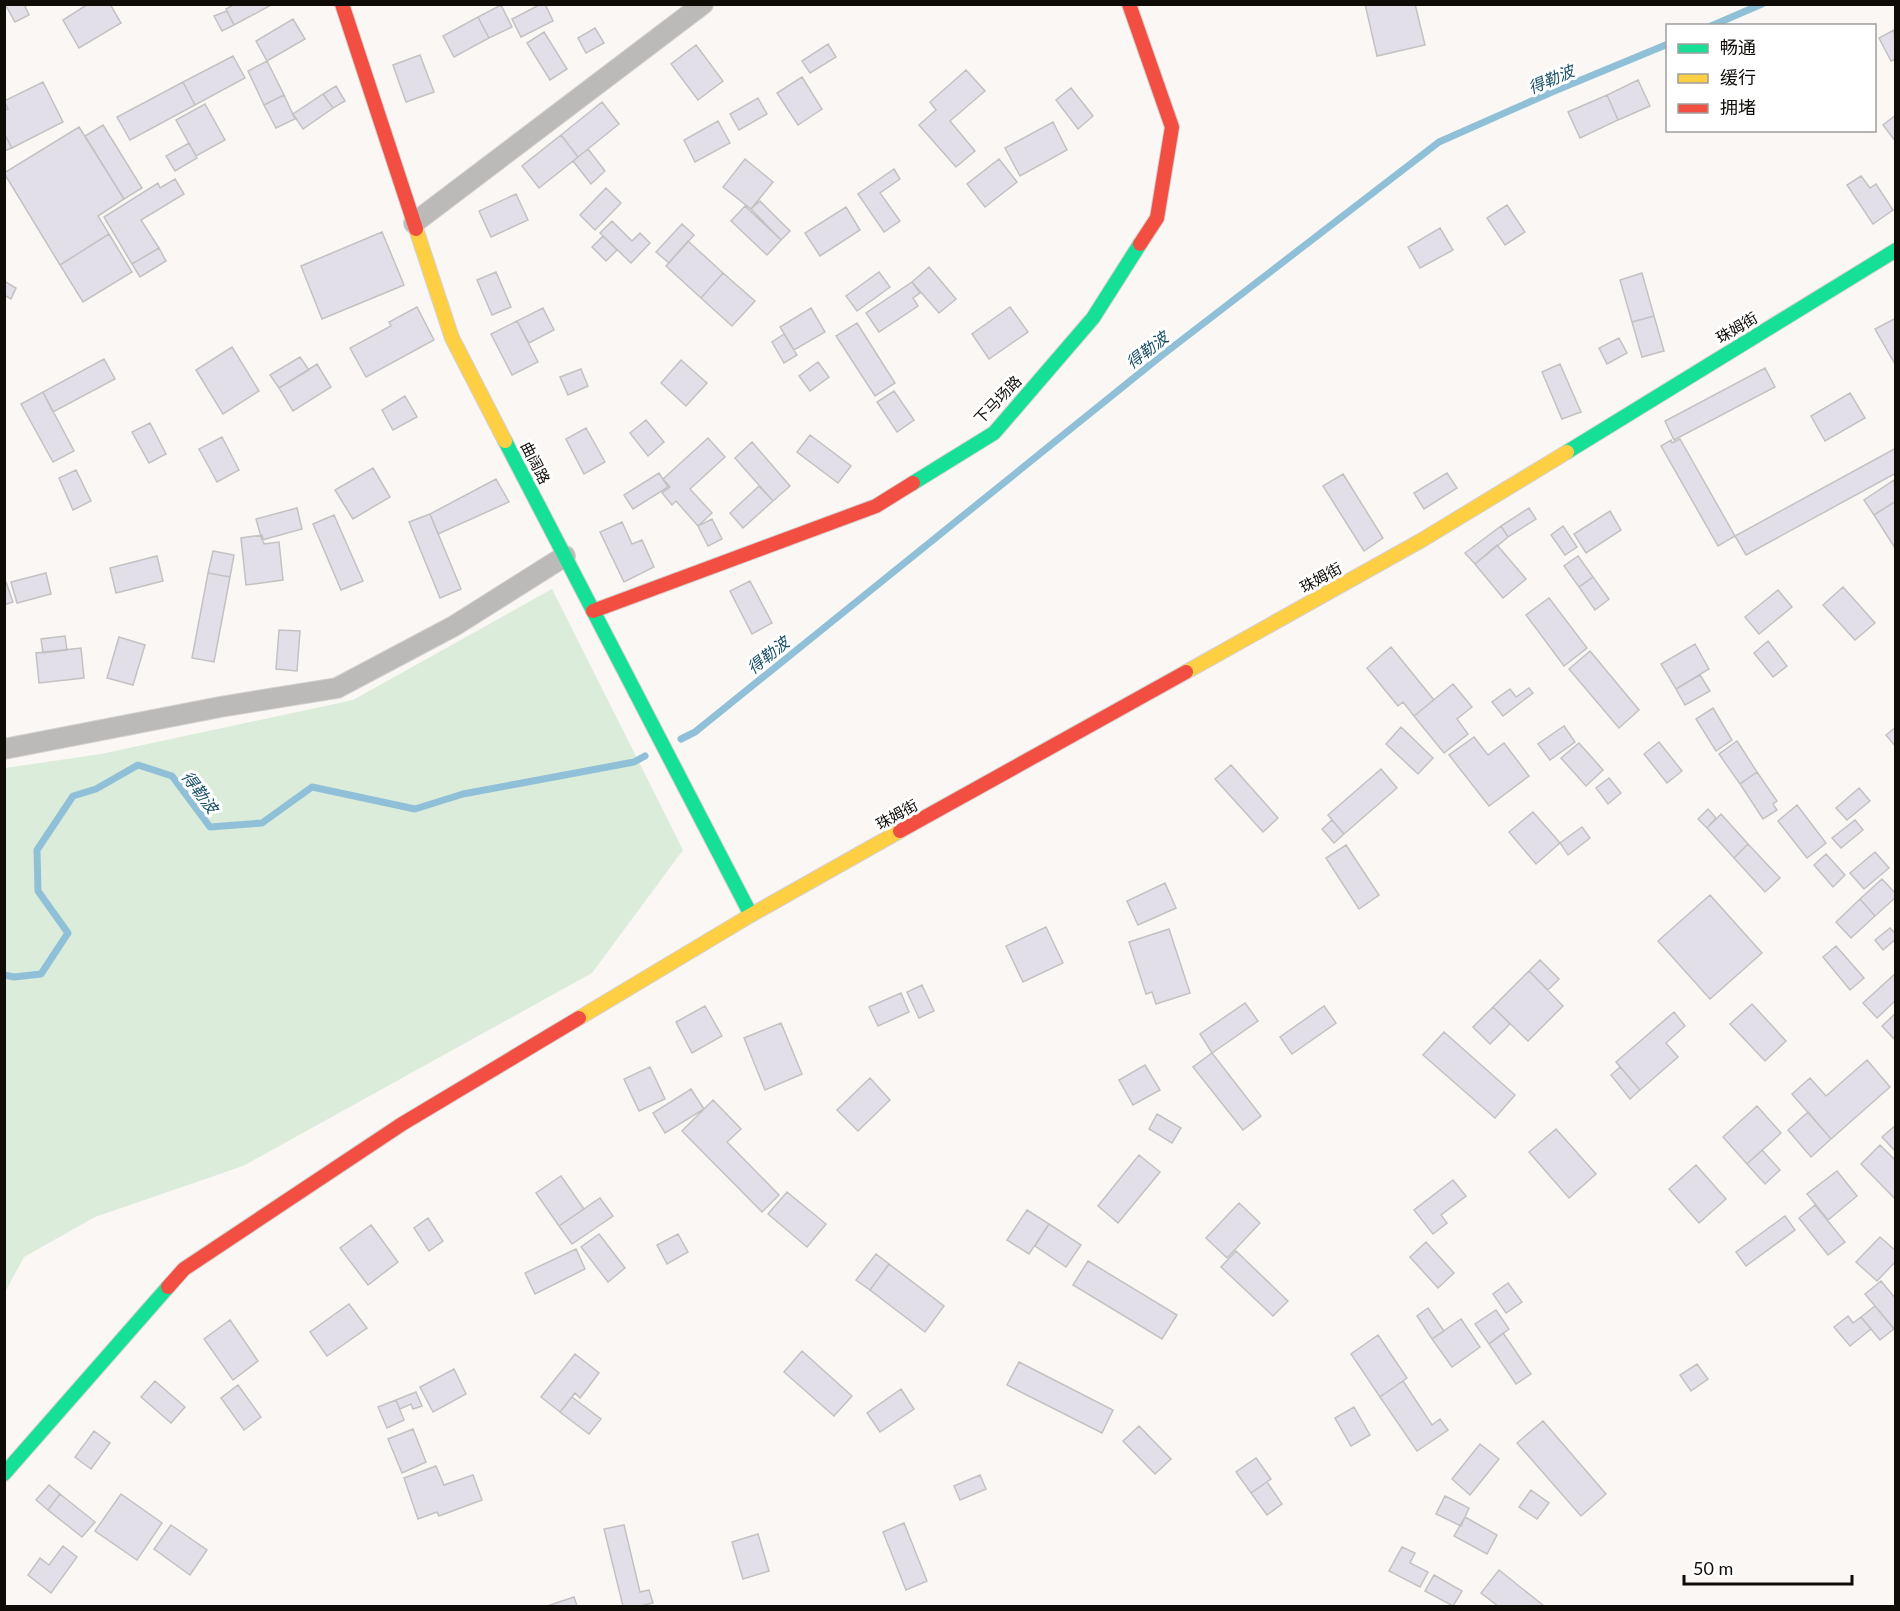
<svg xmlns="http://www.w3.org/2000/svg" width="1900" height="1611" viewBox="0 0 1900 1611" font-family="Lato,'Noto Sans SC',sans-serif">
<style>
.green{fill:#dbecdb}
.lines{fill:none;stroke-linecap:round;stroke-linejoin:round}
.stream{stroke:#90c0d7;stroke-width:7}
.building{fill:#e2dfe9;stroke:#c3c2c2;stroke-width:1.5}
.street-casing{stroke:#d4d1cf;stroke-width:22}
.fast-casing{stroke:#d4d1cf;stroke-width:16}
.slow-casing{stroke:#d4d1cf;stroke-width:16}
.jam-casing{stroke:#d4d1cf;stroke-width:16}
.street{stroke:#bbbab8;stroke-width:20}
.fast{stroke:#16e098;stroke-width:14}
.slow{stroke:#ffcf43;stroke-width:14}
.jam{stroke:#f24e42;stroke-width:14}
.labels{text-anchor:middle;stroke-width:6;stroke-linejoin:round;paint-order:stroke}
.street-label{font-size:15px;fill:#0f0b07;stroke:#fff}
.water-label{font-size:16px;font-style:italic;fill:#164f67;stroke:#fff}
</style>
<rect width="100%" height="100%" fill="#faf7f4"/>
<!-- green -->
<path class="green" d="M552,589L683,850L592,973L243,1166L95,1217L24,1257L5,1292V768L101,754L353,700Z"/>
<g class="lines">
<!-- stream -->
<path class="stream" d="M1711,26L1762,4
M681,739L695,732L1161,356L1439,142L1552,92L1668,44
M4,975L14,977L41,974L68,933L38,891L37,850L73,796L96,789L138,765L172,776L210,827L262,823L312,787L415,809L463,794L634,762L645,756"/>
</g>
<!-- building -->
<path class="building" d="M5,4H24L29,15L15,22Z
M88,4H110L121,23L79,48L63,20Z
M235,4H273L234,25L226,9Z
M541,4H545L553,21L521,37L512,19Z
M1365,4H1415L1425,45L1377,56Z
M501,5L512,27L489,38L478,17Z
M227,11L234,25L222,31L214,16Z
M478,17L489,38L454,57L443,36Z
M293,19L305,39L267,61L256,41Z
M595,28L604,43L586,53L578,38Z
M1894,30L1896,59L1891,61L1879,38Z
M544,32L567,69L550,80L527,43Z
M828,44L836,57L810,73L802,61Z
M696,45L723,81L698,100L671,64Z
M420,55L434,92L406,102L393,65Z
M233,56L245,78L195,105L183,82Z
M267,61L284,95L264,105L248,71Z
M966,70L985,91L950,121L975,151L956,167L919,125L936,110L930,102Z
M802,77L822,109L798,125L777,93Z
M1638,80L1650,106L1618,120L1607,95Z
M43,82L63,122L12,148L4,133V110L8,109L4,101Z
M183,82L195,105L130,140L117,117Z
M336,86L345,101L333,108L323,94Z
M1071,88L1093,116L1078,129L1056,100Z
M323,94L333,108L303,129L293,114Z
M284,95L295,119L276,128L264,105Z
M1607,95L1618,120L1580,138L1568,112Z
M758,98L767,114L739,130L730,114Z
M602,102L619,124L578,157L561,135Z
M205,104L225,140L196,156L176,120Z
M1896,115V142L1883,125Z
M718,121L730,143L695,162L684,140Z
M1053,122L1067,150L1020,176L1005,148Z
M103,125L142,188L124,199L85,136Z
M79,127L124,199L98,216L109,234L60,265L4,173Z
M4,133L12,148L4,151Z
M561,135L578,157L539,188L522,166Z
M189,143L197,158L175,171L166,156Z
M588,149L605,171L591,184L573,161Z
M745,159L773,182L751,209L723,187Z
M999,159L1017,182L985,207L967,184Z
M894,169L900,179L880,193L900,221L884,232L858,194Z
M1861,176L1870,188L1876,184L1893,210L1873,224L1847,185Z
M175,179L184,194L141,220L159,248L132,264L104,217L158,183L160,188Z
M606,188L621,203L595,230L580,215Z
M516,194L528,220L491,237L479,211Z
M760,201L790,231L781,240L751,209Z
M1507,205L1525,232L1505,245L1487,218Z
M745,206L781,240L767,255L731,221Z
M846,207L860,230L820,256L805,233Z
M612,221L632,241L640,233L650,243L631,263L600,233Z
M682,224L694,235L669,263L656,252Z
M1440,228L1453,250L1420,268L1408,247Z
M382,232L404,285L322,319L301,266Z
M109,234L132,272L83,302L60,265Z
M603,236L617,250L606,261L592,247Z
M688,241L723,273L701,298L666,266Z
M159,248L166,261L140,277L132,264Z
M929,267L956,299L939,313L912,282Z
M496,272L511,307L492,315L477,280Z
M879,272L890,287L857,311L846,296Z
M723,273L755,301L732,326L701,298Z
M1642,273L1654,316L1632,322L1620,280Z
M4,281L16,288L11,299L4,295Z
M912,282L920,293L913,298L918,306L879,332L866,313Z
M417,307L434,340L366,377L350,348L391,326L389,322Z
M1010,307L1028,332L989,359L972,334Z
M543,308L554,330L529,343L517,321Z
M811,308L825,332L794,350L780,327Z
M1654,316L1664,351L1642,357L1632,322Z
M1896,318V366L1875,329Z
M517,321L538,362L512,375L491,334Z
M857,323L895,383L875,396L836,336Z
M784,334L797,355L784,363L772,342Z
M1619,338L1627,353L1607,364L1599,348Z
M232,347L259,391L223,414L196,370Z
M300,357L309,370L279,388L270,375Z
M104,359L115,379L53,412L43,392Z
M681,360L707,383L686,406L661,383Z
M818,362L829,377L810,391L799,376Z
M317,364L331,387L293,411L279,388Z
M1560,364L1581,412L1562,419L1542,372Z
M1765,368L1775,387L1674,440L1665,421Z
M581,369L588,386L568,395L560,377Z
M894,391L914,420L897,432L877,402Z
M43,392L74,451L53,462L21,404Z
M1850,393L1865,418L1825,441L1811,416Z
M405,396L417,417L393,430L382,410Z
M646,420L664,442L648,456L630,433Z
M150,423L166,454L149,463L132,432Z
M586,428L605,462L584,474L566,439Z
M810,435L851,466L838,483L797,452Z
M222,437L239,470L217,482L199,449Z
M708,438L725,457L690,489L712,513L698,526L676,501L672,505L662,493L670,487L663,479Z
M1680,439L1735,536L1718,546L1661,446L1671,440L1672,443Z
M752,442L790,486L773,501L735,458Z
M1896,448V473L1746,555L1735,536Z
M373,468L390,497L353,519L335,490Z
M76,470L91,501L73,510L59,478Z
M659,473L668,487L633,509L624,495Z
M1447,473L1457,488L1424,509L1414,493Z
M1343,474L1383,538L1364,551L1323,486Z
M496,479L509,502L438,534L430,514Z
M1894,480L1896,501L1874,515L1864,500Z
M759,486L773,501L743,528L730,513Z
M1896,501V547L1895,548L1874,515Z
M297,508L302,529L262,540L256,519Z
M1529,508L1536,519L1508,537L1501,526Z
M1610,511L1621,530L1586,553L1574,534Z
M430,514L461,589L440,598L409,522Z
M334,515L363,581L341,590L313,524Z
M712,519L722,539L708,546L698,526Z
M622,522L632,544L642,540L654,567L624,582L600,532Z
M1501,526L1508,537L1475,564L1465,553Z
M1563,526L1577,547L1565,555L1551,535Z
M262,535L264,544L279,542L283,580L246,585L241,538Z
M1497,545L1526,579L1503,598L1475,564Z
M213,551L234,555L230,577L208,573Z
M157,556L163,581L116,593L110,568Z
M1578,556L1593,577L1579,587L1564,566Z
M46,573L51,594L17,603L11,582Z
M208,573L230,577L214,662L192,658Z
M1593,577L1609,599L1595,610L1579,587Z
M750,581L772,623L752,634L730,591Z
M6,582L13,602L4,605V583Z
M1843,587L1875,623L1855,640L1823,605Z
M1778,590L1792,607L1759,634L1745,617Z
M1549,598L1587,648L1564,666L1526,615Z
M279,630L300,631L297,671L276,669Z
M65,636L67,650L43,653L41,639Z
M119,637L145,645L133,685L107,678Z
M1768,641L1787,666L1773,677L1754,653Z
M1695,644L1709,669L1676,689L1661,664Z
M1391,647L1434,700L1414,716L1403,702L1398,706L1367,668Z
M81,648L84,678L39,683L36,653Z
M1590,651L1639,710L1619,728L1569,669Z
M1700,675L1710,691L1685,705L1676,689Z
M1453,684L1472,707L1457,719L1468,734L1444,753L1414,716Z
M1529,688L1533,693L1503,716L1492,702L1510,689L1516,697Z
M1713,708L1732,740L1716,751L1696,719Z
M1564,726L1575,742L1550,760L1538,744Z
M1401,727L1433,758L1418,774L1386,744Z
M1896,727V747L1886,735Z
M1474,737L1488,755L1504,743L1529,776L1489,806L1449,755Z
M1737,741L1757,772L1740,784L1719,754Z
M1659,742L1682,771L1667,783L1644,754Z
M1579,743L1603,770L1586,786L1561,758Z
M1231,765L1278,818L1263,832L1215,779Z
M1381,769L1397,788L1344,834L1328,815Z
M1757,772L1777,801L1773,804L1777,810L1763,819L1740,784Z
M1609,778L1621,793L1608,804L1596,788Z
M1859,788L1870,801L1847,820L1836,808Z
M1797,805L1826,843L1807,858L1778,821Z
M1708,809L1716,818L1707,828L1698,819Z
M1533,812L1560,843L1536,864L1509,832Z
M1721,814L1748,844L1734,858L1707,828Z
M1332,820L1344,834L1334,843L1322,829Z
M1855,820L1863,830L1841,848L1832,838Z
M1582,827L1590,838L1568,855L1560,843Z
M1748,844L1780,878L1765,892L1734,858Z
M1346,845L1379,895L1359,909L1326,858Z
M1875,852L1889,868L1864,889L1850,873Z
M1826,854L1845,875L1833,887L1814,865Z
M1882,879L1896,894V897L1875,916L1860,899Z
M1165,883L1176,908L1138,925L1127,901Z
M1710,895L1762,953L1710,999L1658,941Z
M1860,899L1875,916L1851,938L1836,922Z
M1046,927L1063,963L1023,982L1006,946Z
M1890,928L1896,934V939L1883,950L1875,940Z
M1169,929L1190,993L1156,1004L1152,992L1146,994L1129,942Z
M1836,946L1864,978L1850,990L1823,957Z
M1540,960L1559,979L1548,990L1529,971Z
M1529,971L1563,1006L1528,1041L1493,1007Z
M1896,973V1000L1877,1018L1863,1003Z
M922,985L934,1011L919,1018L907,992Z
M901,993L909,1012L878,1026L869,1007Z
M1245,1003L1258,1021L1212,1053L1200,1034Z
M1752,1004L1786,1041L1765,1061L1730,1024Z
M705,1006L722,1036L692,1053L676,1022Z
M1324,1006L1336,1023L1292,1054L1280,1037Z
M1493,1007L1510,1024L1490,1044L1473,1027Z
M1674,1012L1685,1026L1666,1043L1678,1057L1640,1090L1616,1062Z
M1896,1013V1041L1882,1026Z
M781,1023L802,1074L765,1090L744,1038Z
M1444,1032L1515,1095L1495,1118L1423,1055Z
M1212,1053L1261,1116L1243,1130L1193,1067Z
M1867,1060L1890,1087L1831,1139L1792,1094L1810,1078L1826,1096Z
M1145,1065L1160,1090L1133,1105L1119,1080Z
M650,1067L665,1099L639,1111L624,1079Z
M1620,1067L1640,1090L1630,1099L1611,1075Z
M870,1078L890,1100L858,1131L837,1110Z
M691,1089L704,1109L665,1133L653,1113Z
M713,1100L741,1129L727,1142L779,1195L762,1212L682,1131Z
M1757,1106L1781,1133L1747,1164L1723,1137Z
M1808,1112L1831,1139L1811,1157L1788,1130Z
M1157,1114L1181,1128L1172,1143L1149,1129Z
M1896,1125V1152L1882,1137Z
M1556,1129L1596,1174L1569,1198L1529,1152Z
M1880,1145L1896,1161V1200L1861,1164Z
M1762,1150L1780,1170L1765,1184L1747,1164Z
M1139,1155L1160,1172L1118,1223L1098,1206Z
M1696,1165L1726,1199L1699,1223L1669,1189Z
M1837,1171L1857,1196L1828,1220L1807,1194Z
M561,1176L584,1209L559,1226L536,1193Z
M1453,1180L1466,1196L1441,1215L1447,1223L1433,1234L1414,1210Z
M787,1192L826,1224L807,1247L768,1214Z
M600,1198L613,1216L572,1244L559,1226Z
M1239,1203L1260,1223L1227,1258L1206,1238Z
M1815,1205L1845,1242L1828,1255L1799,1218Z
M1027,1210L1049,1224L1029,1254L1007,1240Z
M1785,1216L1795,1230L1746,1266L1736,1252Z
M428,1218L443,1241L429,1251L414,1228Z
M1049,1224L1081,1245L1066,1267L1035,1246Z
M371,1225L398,1262L368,1285L340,1248Z
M599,1234L625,1268L608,1282L581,1247Z
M678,1234L688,1252L667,1264L657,1245Z
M1880,1237L1896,1251V1261L1877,1281L1856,1262Z
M1426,1242L1454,1273L1438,1288L1410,1257Z
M576,1249L585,1269L535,1294L525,1273Z
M1236,1251L1288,1301L1273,1316L1221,1267Z
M876,1254L889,1264L870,1290L856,1280Z
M1088,1261L1177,1315L1162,1339L1073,1285Z
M889,1264L944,1306L925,1332L870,1290Z
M1881,1281L1896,1299V1331L1865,1294Z
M1508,1283L1522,1302L1506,1313L1493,1294Z
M349,1304L367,1328L327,1356L310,1332Z
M1875,1306L1894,1329L1880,1340L1861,1317Z
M1428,1308L1444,1331L1432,1339L1417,1316Z
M1496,1310L1509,1329L1489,1344L1475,1324Z
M1848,1316L1853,1323L1861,1317L1871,1329L1850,1346L1834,1327Z
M1461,1319L1480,1347L1452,1367L1432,1339Z
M230,1320L258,1361L233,1380L204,1339Z
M1503,1333L1531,1374L1516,1384L1489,1344Z
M1378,1335L1407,1378L1380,1397L1351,1354Z
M802,1351L852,1396L834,1416L784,1372Z
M575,1354L599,1373L580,1398L575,1393L560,1412L541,1397Z
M1019,1362L1113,1410L1102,1433L1007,1385Z
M1697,1364L1708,1379L1691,1391L1680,1375Z
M454,1369L466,1394L433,1412L420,1387Z
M155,1381L185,1407L171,1423L141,1397Z
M1403,1381L1432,1425L1440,1419L1448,1430L1417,1451L1380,1397Z
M238,1385L261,1417L244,1430L221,1398Z
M901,1389L914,1409L880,1432L867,1413Z
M416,1392L422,1406L413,1409L411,1404L400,1409L396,1400Z
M572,1397L601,1419L589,1434L560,1412Z
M396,1400L404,1420L387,1428L378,1407Z
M1354,1407L1370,1435L1351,1446L1335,1418Z
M1543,1421L1606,1494L1581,1516L1517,1443Z
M1139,1426L1171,1459L1155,1474L1123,1441Z
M413,1429L426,1462L402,1473L388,1439Z
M94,1431L110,1443L91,1469L75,1457Z
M1480,1444L1499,1459L1470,1495L1452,1479Z
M1256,1458L1271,1479L1251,1493L1236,1472Z
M436,1466L444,1485L473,1475L482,1500L439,1516L437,1512L418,1519L404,1478Z
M980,1475L986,1489L960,1500L954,1486Z
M1267,1482L1282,1504L1267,1515L1251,1493Z
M49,1485L60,1494L48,1510L36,1500Z
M1531,1490L1549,1503L1537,1519L1519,1507Z
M60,1494L95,1522L82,1537L48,1510Z
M121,1494L162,1523L137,1560L95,1531Z
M1445,1496L1469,1508L1461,1526L1436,1514Z
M1465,1517L1497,1535L1487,1554L1454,1536Z
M904,1523L927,1581L906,1590L883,1532Z
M171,1525L207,1550L190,1575L154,1549Z
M624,1525L640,1592L649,1590L653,1603L640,1606H623L604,1529Z
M758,1534L769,1571L743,1579L732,1542Z
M63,1546L77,1557L51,1593L28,1575L40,1558L49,1565Z
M1402,1547L1415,1553L1410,1563L1428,1572L1420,1587L1389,1571Z
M1499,1570L1544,1606H1498L1481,1593Z
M1434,1575L1462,1591L1453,1606L1425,1591Z
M574,1597L577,1606H547Z"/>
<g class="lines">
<defs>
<path id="street" d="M414,223L703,4
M4,749L220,707L337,688L454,626L565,556"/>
<path id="fast" d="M505,441L751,915
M1567,452L1896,250
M913,483L994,433L1093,318L1140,244
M4,1474L168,1287"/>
<path id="slow" d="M416,229L452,338L505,441
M1186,672L1422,540L1567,452
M579,1018L751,915L900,831"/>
<path id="jam" d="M342,4L416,229
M1129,4L1172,127L1157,218L1140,244
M593,611L876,506L913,483
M900,831L1186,672
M168,1287L184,1269L402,1124L579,1018"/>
</defs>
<!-- street casing -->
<use href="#street" class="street-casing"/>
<!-- fast casing -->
<use href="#fast" class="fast-casing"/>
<!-- slow casing -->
<use href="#slow" class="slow-casing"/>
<!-- jam casing -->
<use href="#jam" class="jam-casing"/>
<!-- street -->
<use href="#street" class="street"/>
<!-- fast -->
<use href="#fast" class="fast"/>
<!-- slow -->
<use href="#slow" class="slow"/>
<!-- jam -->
<use href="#jam" class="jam"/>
</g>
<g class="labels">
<!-- street labels -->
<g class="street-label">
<text transform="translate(1737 328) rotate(-31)" y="5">珠姆街</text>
<text transform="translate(998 400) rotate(-46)" y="5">下马场路</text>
<text transform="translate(535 463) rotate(63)" y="5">曲阔路</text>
<text transform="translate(1321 578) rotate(-29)" y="5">珠姆街</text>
<text transform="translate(897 815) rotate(-29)" y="5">珠姆街</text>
</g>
<!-- water labels -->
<g class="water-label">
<text transform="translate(1551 79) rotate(-23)" y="6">得勒波</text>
<text transform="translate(1147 350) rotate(-38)" y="6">得勒波</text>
<text transform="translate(768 655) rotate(-39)" y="6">得勒波</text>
<text transform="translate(200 792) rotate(53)" y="6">得勒波</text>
</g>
</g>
<!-- border -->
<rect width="1900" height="1611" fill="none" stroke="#0f0b07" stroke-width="12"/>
<!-- legend -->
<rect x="1666" y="24" width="210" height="108" fill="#ffffff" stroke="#9f9d9c" stroke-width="1.5"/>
<rect x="1678" y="44" width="30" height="9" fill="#16e098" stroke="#9f9d9c" stroke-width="1.5"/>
<text x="1720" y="54" font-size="18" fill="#0f0b07">畅通</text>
<rect x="1678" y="74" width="30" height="9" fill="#ffcf43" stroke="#9f9d9c" stroke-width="1.5"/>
<text x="1720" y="84" font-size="18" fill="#0f0b07">缓行</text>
<rect x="1678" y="104" width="30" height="9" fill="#f24e42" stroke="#9f9d9c" stroke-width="1.5"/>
<text x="1720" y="114" font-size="18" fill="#0f0b07">拥堵</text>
<!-- scale -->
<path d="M1684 1575v9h168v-9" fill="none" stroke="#0f0b07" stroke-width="3"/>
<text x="1693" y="1575" font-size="18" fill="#0f0b07" stroke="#ffffff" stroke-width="4.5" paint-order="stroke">50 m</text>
</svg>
